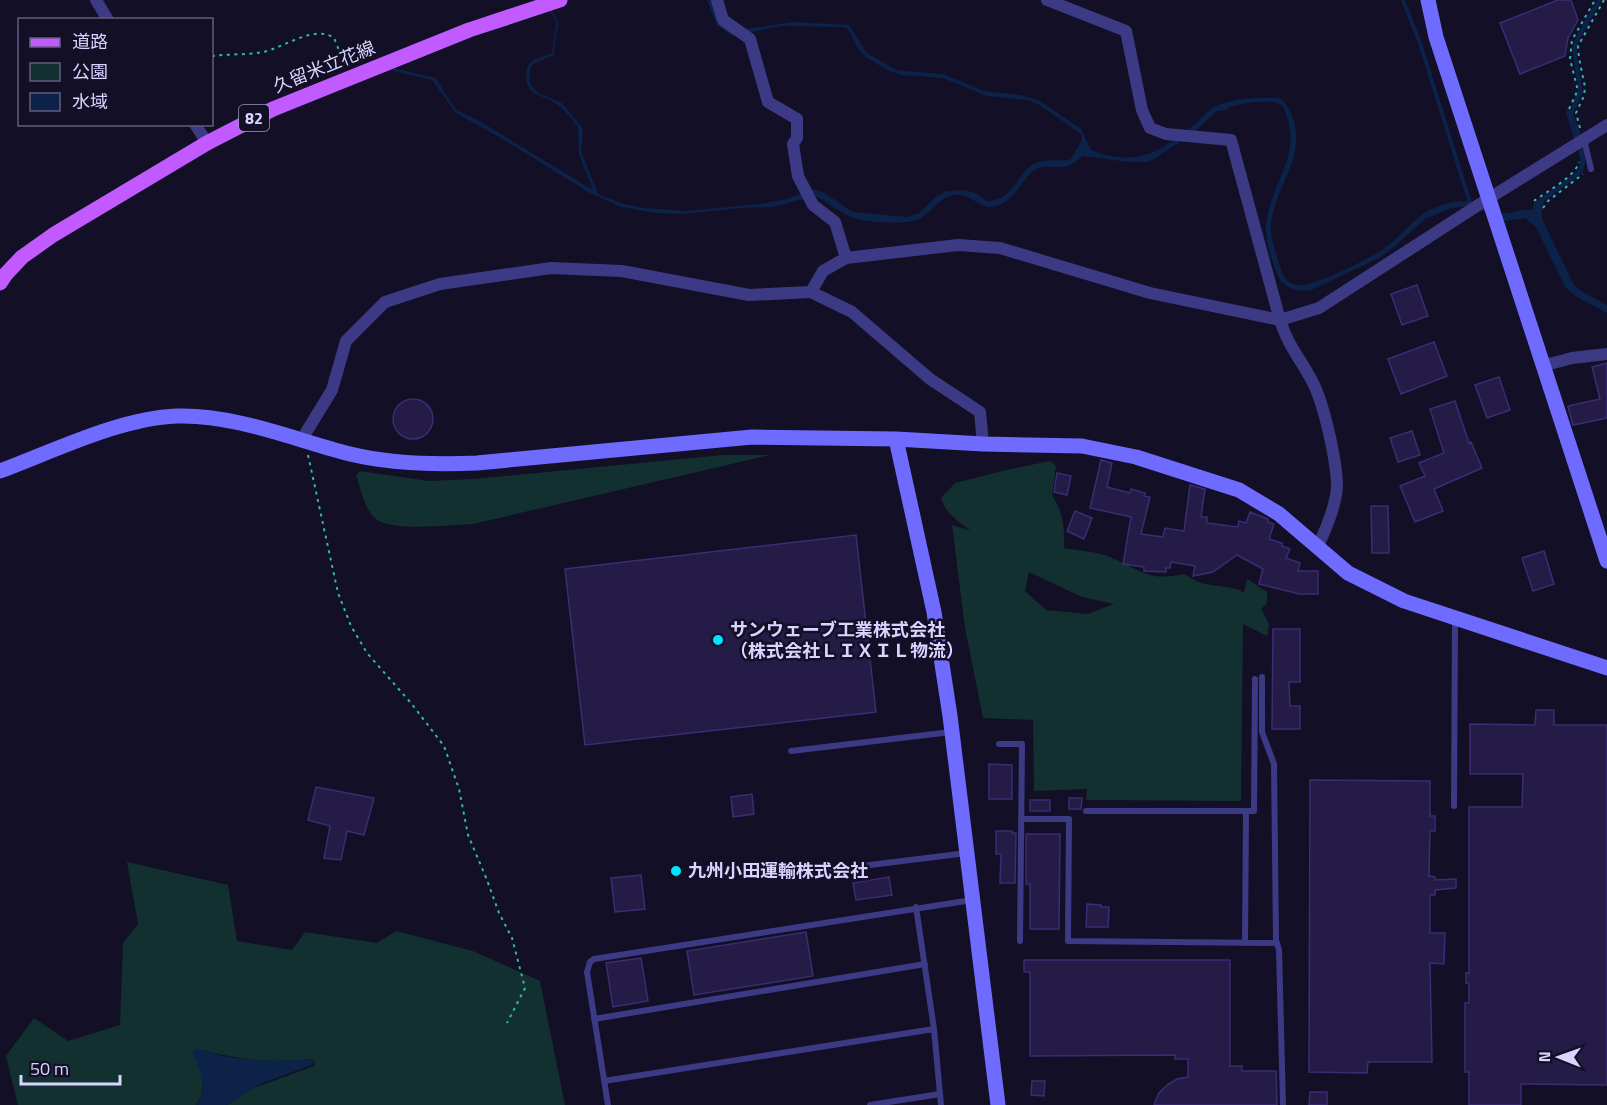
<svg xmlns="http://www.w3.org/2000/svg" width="1607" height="1105" viewBox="0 0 1607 1105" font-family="'Titillium Web','Noto Sans JP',sans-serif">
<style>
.green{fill:#12302f;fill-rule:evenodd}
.water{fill:#0c2248}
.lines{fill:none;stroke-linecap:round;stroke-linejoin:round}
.stream{stroke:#0c2248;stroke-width:4}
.building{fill:#241b47;stroke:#3b2d73;stroke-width:1.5}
.path{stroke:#2fb8b0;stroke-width:2;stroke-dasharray:3 4.5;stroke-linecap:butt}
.lane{stroke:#3d3a85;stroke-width:6}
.street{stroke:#3d3a85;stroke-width:12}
.secondary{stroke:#6f6bff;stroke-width:15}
.primary{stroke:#c25bff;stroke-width:15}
.poi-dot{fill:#00e5ff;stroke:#130f26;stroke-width:2}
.labels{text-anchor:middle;stroke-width:5;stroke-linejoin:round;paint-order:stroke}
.shield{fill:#130f26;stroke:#9e99be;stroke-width:1.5}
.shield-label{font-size:16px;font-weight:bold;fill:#d9d4ff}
.street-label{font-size:18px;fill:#d9d4ff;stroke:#130f26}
.poi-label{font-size:18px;font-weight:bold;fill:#d9d4ff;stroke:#130f26;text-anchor:start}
</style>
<rect width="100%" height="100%" fill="#130f26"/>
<!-- green -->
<path class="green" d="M723,455H770L473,524C452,525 397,531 379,521C365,513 361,489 356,476L359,471L429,481L473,479Z
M1050,461L1056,466L1052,496C1063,510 1065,531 1064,548C1078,551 1096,551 1110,557C1142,570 1147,582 1184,574C1190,577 1195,581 1202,583C1213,587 1237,586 1244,593L1247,579L1267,592V603L1261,609L1269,624L1267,636L1243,624L1241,801L1086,800L1087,789L1034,791L1033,720L983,718L965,628L952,525L971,531C959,522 945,513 941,498L955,483L1006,470ZM1029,572L1082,597L1114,604L1088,614L1046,610L1025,591Z
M127,862L228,885L237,941L292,950L305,932L377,943L396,931L473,951L540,981L565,1105H227L253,1088L314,1066L315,1062L312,1059C272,1065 236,1059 198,1049L195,1050C200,1068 209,1089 196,1105H18L6,1056L34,1018L68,1041L120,1025L123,943L138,924Z"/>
<!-- water -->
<path class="water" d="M542,0H546L559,23L555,41L554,55L535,63L531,66L529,80L531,85L538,93L562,103L581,126L583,130L581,151L598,194L623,204L644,208L686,211L759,204L787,199L812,189L823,192L853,212L907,217L919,213L937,196L946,191L964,190L975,193L987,201C1014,200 1015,175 1034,164C1045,157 1059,163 1071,159L1082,140L1081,134L1038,104L1028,100L987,96L943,78L901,75L887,70L866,57L857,47L848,29L844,27L782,26L732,36L717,25L707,0H713L733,31L793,22L849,25L867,53L896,70L943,74L984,91L1021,95L1040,101L1081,129L1091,150C1136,168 1160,152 1195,124C1202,118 1208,110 1216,106C1236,97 1258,98 1279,98C1287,103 1289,108 1292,116C1308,157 1274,186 1271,226C1270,239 1276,253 1280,266C1282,275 1287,284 1297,285C1312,288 1371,258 1385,248C1403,235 1416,214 1439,206C1467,197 1474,202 1499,213C1511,215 1520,208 1532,210L1534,203L1575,173L1580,166V157L1566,113L1567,110H1570L1578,90L1572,47L1580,29L1597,0H1602L1577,44V57L1583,92L1573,114C1580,133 1591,154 1582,173L1545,201L1542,207V219L1574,285L1581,291L1607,305V313L1577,297L1565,287L1536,227L1525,218L1505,221L1470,205L1449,209L1425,219L1394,247L1379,258L1311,290C1297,293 1283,288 1277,274C1271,259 1265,240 1266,225C1270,184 1302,157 1286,114C1285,110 1284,106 1279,104C1265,98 1243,104 1229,107L1227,110L1217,111L1193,133L1156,158L1148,162H1128L1083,156C1078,159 1073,164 1068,166C1055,170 1044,162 1032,172C1019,184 1012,205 991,207C979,208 969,192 953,195C939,198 931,213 919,219C907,225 864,223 851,217C838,212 828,201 815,196L772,207L740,208L683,214L656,213L621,207L588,192L506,141L456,113L432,80L393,71V68L436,78L451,103L457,110L481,122L593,190L579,154L578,127C571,118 564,109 555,103C542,94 527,97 526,76C526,71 527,66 530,63C536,57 545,57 552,53C552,45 557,28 556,22C554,15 546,6 542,0Z
M199,1049C235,1062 274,1062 312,1059L314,1064L258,1085L227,1105H197C210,1087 199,1071 193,1053L194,1050Z"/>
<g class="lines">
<!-- stream -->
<path class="stream" d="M1403,0L1420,43L1470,203"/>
</g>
<!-- building -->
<path class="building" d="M1558,0H1571L1578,20L1568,38L1565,56L1520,74L1500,23Z
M1417,285L1428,316L1402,325L1391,294Z
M1434,342L1447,376L1401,394L1388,359Z
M1607,363V418L1573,425L1568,406L1600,399L1592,367Z
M1499,377L1510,410L1487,418L1475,385Z
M393 419a20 20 0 1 1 40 0a20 20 0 1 1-40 0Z
M1455,401L1469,443L1471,442L1482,468L1434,489L1443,511L1415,522L1400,486L1425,476L1419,463L1444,453L1430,409Z
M1412,431L1420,455L1398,462L1390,438Z
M1101,460L1112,463L1107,487L1130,493L1131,489L1145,493L1144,496L1150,497L1141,534L1163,537L1165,528L1184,531L1190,485L1205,489L1201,517H1207V523L1238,527L1239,521L1246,523L1250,512L1268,519V522L1274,524L1269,539L1282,543V546L1290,549L1286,558L1300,563L1298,571H1318V594H1299L1259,584L1263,569L1237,555L1213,572L1193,576L1195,566L1171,562L1170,568H1166V572L1144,571V567L1123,564L1131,517L1090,508Z
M1057,473L1071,476L1067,495L1054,492Z
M1371,506H1388L1389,553H1372Z
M1075,511L1092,518L1084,539L1067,531Z
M856,535L876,712L585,745L565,569Z
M1544,551L1554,584L1533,591L1522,558Z
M1273,629H1300V682H1289L1290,706H1300V729H1272Z
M1536,710H1554V725H1607V1085L1521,1084V1105H1469V1072H1465V1003H1469V983H1466V973H1469V807H1522L1523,774H1470V724L1535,725Z
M989,764L1012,765V799H989Z
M1310,780L1430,781V816H1435V831H1430L1429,876L1435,877V880L1456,879V888L1435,890V895H1430V933H1445L1444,964L1430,963L1432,1062H1368L1367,1073L1309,1072Z
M316,787L374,798L364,835L347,831L341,860L324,858L330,826L308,820Z
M752,794L754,814L733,817L731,797Z
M1069,798H1082L1081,809H1069Z
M1030,800H1050V811H1030Z
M996,831H1012V833H1016L1015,883H1000L1001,854H996Z
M1026,834H1060L1059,929H1030V884H1026Z
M641,875L645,909L615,912L611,878Z
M889,877L892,895L856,900L853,883Z
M1087,904L1101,905V907H1109L1108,927H1086Z
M806,932L813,976L694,995L687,951Z
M641,958L648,1001L613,1007L606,963Z
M1024,960H1230V1066H1242V1071H1276L1277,1105H1154L1159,1093L1167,1085L1177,1079L1188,1077V1059H1175V1055L1030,1056V972H1024Z
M1032,1081H1045L1044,1096L1031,1095Z
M1310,1092H1327V1105H1309Z"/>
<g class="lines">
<!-- path -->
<path class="path" d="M212,56C228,54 246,55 263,52C283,48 315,24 334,38L345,65
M1569,109L1576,94L1577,87L1570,59L1572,40L1595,0
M1580,128L1576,113L1584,96L1585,87L1579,58L1578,46L1604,0
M1534,201C1546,192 1576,176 1579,162
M1543,208L1548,201L1583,174
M308,455L338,593L351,626L367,653L411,703L444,746L459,789L468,835L487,880L499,913L512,938L525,988L507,1023"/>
<!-- lane -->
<path class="lane" d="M1584,139L1591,169
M1262,677V732L1274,764L1276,940L1279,950L1283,1105
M999,744H1022L1020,941
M791,751L951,732
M1454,806L1455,618
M1086,811H1254L1255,679
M1021,819H1069L1068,941L1276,943
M789,875L967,853
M916,907L934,1029L941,1105
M1245,943L1246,812
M594,1019L925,964
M604,1081L934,1029
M608,1105L587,972L590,962L594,959L972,900
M870,1105L940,1094"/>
<!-- street -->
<path class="street" d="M96,0L108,20
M717,0L723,20L750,39L768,102L797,119V138L793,144L798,176L813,205L835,222L846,258
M1047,0L1126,31L1142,110L1150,128L1166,134L1231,140L1280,320C1288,346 1300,358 1312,381C1324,403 1336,459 1337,484C1337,504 1326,529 1318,546
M195,124L207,143
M811,292L823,271L846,258L958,245L1000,248L1150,293L1280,320L1319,308L1483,202L1607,125
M1542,366L1572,358L1607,354
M302,439L332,390L346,341L385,302L440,284L551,268L622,271L749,295L811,292L852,312L930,379L980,412L983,444"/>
<!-- secondary -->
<path class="secondary" d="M1428,0L1436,37L1607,561
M896,439L934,612L950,716L998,1105
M0,471C54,451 120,418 177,416C234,414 295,440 350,454C392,464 434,465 477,463L752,437L896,439L983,444L1082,446L1136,457L1239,490L1279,514L1348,573L1404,601L1607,668"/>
<!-- primary -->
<path class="primary" d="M0,283L6,274L22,257L53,235L207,143L273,109L469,30L560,0"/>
</g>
<!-- markers -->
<g class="poi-dot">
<circle cx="718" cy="640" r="6"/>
<circle cx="676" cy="871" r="6"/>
</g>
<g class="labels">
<!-- shield labels -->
<rect class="shield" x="239" y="105" width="30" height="26" rx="4.5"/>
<g class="shield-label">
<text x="254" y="124">82</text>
</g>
<!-- street labels -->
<g class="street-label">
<text transform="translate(324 67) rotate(-22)" y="6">久留米立花線</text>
</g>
<!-- poi labels -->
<g class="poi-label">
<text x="730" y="636">サンウェーブ工業株式会社<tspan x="730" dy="21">（株式会社ＬＩＸＩＬ物流）</tspan></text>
<text x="688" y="877">九州小田運輸株式会社</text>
</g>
</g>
<!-- legend -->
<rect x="18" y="18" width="195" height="108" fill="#130f26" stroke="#625e7d" stroke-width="1.5"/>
<rect x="30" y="38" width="30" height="9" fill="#c25bff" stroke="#625e7d" stroke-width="1.5"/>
<text x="72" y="48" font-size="18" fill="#d9d4ff">道路</text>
<rect x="30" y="63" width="30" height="18" fill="#12302f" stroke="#625e7d" stroke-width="1.5"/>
<text x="72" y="78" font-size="18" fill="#d9d4ff">公園</text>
<rect x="30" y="93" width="30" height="18" fill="#0c2248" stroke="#625e7d" stroke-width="1.5"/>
<text x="72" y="108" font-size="18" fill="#d9d4ff">水域</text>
<!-- north arrow -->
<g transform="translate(1559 1057) rotate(271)" stroke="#130f26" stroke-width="4.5" paint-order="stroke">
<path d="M0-4.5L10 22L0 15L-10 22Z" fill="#d9d4ff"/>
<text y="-9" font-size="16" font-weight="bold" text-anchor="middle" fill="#d9d4ff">N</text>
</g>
<!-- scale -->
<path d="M21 1075v9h99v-9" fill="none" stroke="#d9d4ff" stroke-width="3"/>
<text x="30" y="1075" font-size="18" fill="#d9d4ff" stroke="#130f26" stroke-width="4.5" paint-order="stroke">50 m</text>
</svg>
